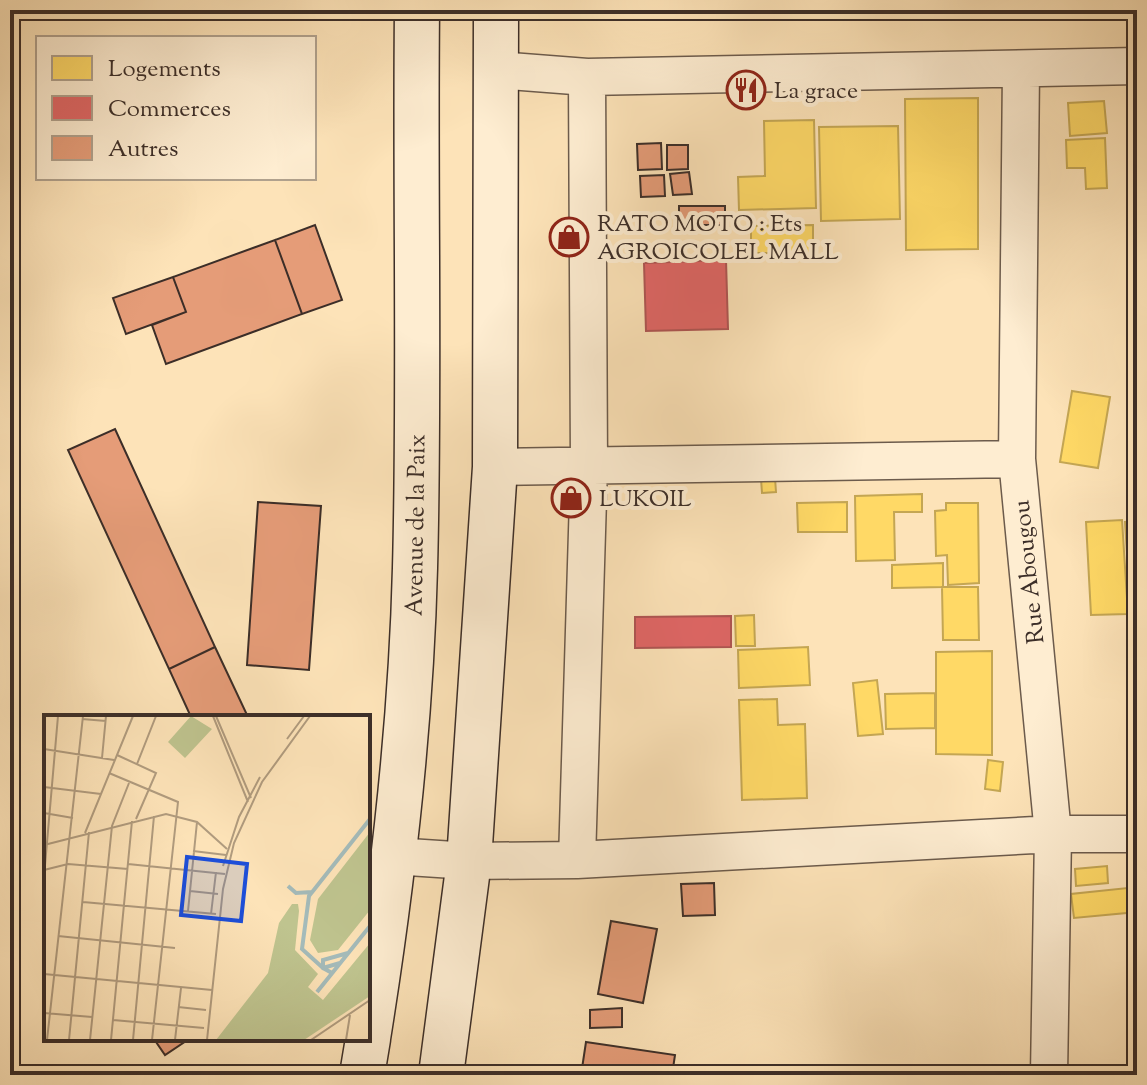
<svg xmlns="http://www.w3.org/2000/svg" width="1147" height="1085" viewBox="0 0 1147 1085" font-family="'Sorts Mill Goudy',serif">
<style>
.homes{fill:#ffd966;stroke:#c4a653;stroke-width:2}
.shops{fill:#e06666;stroke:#af5553;stroke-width:2}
.building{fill:#e59c78;stroke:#3c2e28;stroke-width:2}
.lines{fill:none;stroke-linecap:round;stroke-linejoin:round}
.street-casing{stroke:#6c5b4c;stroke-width:39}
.secondary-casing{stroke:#3c2e28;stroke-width:47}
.street{stroke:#feedd1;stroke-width:36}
.secondary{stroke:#feedd1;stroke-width:44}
.labels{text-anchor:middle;stroke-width:8;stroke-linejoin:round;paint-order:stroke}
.poi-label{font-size:24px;fill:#3c2e28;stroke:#feedd1;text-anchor:start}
.street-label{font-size:24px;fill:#3c2e28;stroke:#feedd1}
.inset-river{fill:none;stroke:#a4bbba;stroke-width:4}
.inset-road{fill:none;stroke:#b09b7e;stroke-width:2}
.view{fill:#1d4ed8;fill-opacity:0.15;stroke:#1d4ed8;stroke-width:4}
.inset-edge{fill:none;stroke:#3c2e28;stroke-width:4}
</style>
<rect width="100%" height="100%" fill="#fde3b8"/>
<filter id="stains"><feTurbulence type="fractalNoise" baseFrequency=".0025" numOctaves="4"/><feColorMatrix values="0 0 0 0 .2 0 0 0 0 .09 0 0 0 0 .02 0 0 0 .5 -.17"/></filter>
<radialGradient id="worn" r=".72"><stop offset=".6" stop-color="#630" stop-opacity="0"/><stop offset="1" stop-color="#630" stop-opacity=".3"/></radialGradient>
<!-- homes -->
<path class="homes" d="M978,98V249L906,250L905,99Z
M1104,101L1107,133L1070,136L1068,103Z
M814,120L816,208L739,210L738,177L765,176L764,121Z
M898,126L900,219L821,221L819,127Z
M1105,138L1107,188L1086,189L1085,168H1067L1066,140Z
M813,225V253H751V226Z
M1072,391L1110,397L1098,468L1060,462Z
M775,478L776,492L762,493L761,479Z
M922,494V512H894L895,560L856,561L855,496Z
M847,502V532H798L797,503Z
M946,503H978L979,583L948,585L947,555L936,556L935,511L946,510Z
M1122,520L1128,614L1091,615L1086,522Z
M1137,521V553L1127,554L1125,522Z
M943,563V587L892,588V565Z
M942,587H978L979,640H943Z
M754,615L755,646H736L735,616Z
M808,647L810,685L739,688L738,650Z
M992,651V755L936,754V652Z
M877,680L883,734L858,736L853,683Z
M935,693V728L886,729L885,694Z
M777,699L778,725L805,724L807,798L742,800L739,700Z
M988,760L1003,762L1000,791L985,789Z
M1107,866L1108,883L1076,886L1075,869Z
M1137,887V912L1074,918L1071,894Z"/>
<!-- shops -->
<path class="shops" d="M726,260L728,329L646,331L644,263Z
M731,616V647L635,648V617Z"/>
<!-- building -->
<path class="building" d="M661,143L662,169L638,170L637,144Z
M667,145H688V169L667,170Z
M689,172L692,194L673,195L670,174Z
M664,175L665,196L641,197L640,176Z
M679,206H725V225H679Z
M315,225L342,300L302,314L275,240Z
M275,240L302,314L166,364L152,325L186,312L173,277Z
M173,277L186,312L126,334L113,298Z
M115,429L215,647L169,669L68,450Z
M258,502L321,506L309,670L247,665Z
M215,647L248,717H191L169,669Z
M714,883L715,915L683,916L681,884Z
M611,921L657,929L643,1003L598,994Z
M622,1008V1027L590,1028V1010Z
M154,1039H189L165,1055Z
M586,1042L675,1055L672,1075H581Z"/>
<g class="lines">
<defs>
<path id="street" d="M1021,69L1017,459L1053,834L1049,1075
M496,70L587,77L1137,66
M495,467L1017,459
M393,856L469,861L577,860L1053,834H1137
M577,860L589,466L587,77"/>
<path id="secondary" d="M368,1038C393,882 411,725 415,568C420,382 415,196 417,10
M362,1075L368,1039
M441,1075L469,861L495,467L496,10"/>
</defs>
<!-- street casing -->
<use href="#street" class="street-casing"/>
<!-- secondary casing -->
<use href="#secondary" class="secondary-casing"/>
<!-- street -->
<use href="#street" class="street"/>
<!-- secondary -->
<use href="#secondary" class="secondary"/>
</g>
<!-- icons -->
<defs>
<symbol id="restaurant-ring" viewBox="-11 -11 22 22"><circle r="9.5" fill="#feedd1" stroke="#8f2418" stroke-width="1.5"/><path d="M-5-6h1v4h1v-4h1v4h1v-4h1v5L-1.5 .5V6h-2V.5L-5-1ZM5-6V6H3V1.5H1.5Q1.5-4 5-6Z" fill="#8f2418"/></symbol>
<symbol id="shop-ring" viewBox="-11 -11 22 22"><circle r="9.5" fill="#feedd1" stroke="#8f2418" stroke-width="1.5"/><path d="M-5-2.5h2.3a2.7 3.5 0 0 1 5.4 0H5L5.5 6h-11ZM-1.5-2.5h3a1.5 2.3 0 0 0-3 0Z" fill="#8f2418"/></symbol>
</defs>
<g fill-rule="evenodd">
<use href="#restaurant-ring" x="724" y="68" width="44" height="44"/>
<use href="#shop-ring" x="547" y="215" width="44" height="44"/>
<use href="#shop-ring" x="549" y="476" width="44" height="44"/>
</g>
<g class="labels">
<!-- poi labels -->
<g class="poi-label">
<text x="774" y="98">La grace</text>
<text x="597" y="231">RATO MOTO : Ets<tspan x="597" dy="28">AGROICOLEL MALL</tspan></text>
<text x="599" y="506">LUKOIL</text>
</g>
<!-- street labels -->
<g class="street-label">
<text transform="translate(415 525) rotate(-89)" y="8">Avenue de la Paix</text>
<text transform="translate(1028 572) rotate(-96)" y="8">Rue Abougou</text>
</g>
</g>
<!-- overview -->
<g transform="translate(44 715)">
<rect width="326" height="326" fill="#fde3b8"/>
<path d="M147,1L168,14L141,43L124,27ZM326,117V195L294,235L274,238L266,225L274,184ZM248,189H254L255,196L251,235L274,259L264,272L279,285L326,228V281L260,325H172L224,258L235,208Z" fill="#bfc48f"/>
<path class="inset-river" d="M244,171L252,178L268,177M296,248L279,253L258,234L265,181L326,104M288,258L279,253V245L304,238M273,277L326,211"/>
<path class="inset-road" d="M169,1L204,87M172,1L207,83M38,4L62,6M243,24L260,1M0,34L70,45M73,40L112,58L92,104M58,43L62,1M93,49L112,1M65,58L134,87L108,325M0,72L57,79M0,98L29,103M41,118L89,1M0,130L122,99L153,107L183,134M149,136L182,140M84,149L181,159M179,151L195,102L216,62M0,155L24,149L84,154M0,162L14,1M146,176L174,179M39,187L172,199M144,196L153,107M167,199L172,157M14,221L131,233M0,259L168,275M134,292L162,295M0,298L48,302M69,305L160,313M3,325L39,1M25,325L45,117M46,325L68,111L85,68M67,325L88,106M89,325L110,101M131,325L137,273M163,325L179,174L190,128L218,67L266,1M267,325L326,285M302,325L306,300"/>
<path class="view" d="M143,142L203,149L197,206L137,200Z"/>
<rect width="326" height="326" class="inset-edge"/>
</g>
<!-- margin -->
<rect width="1147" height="1085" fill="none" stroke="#fde3b8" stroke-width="40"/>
<rect x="12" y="12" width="1123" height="1061" fill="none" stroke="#3c2e28" stroke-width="4"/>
<rect x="20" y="20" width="1107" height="1045" fill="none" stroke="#3c2e28" stroke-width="2"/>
<!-- legend -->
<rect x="36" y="36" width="280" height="144" fill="#feedd1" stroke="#b0a18d" stroke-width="2"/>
<rect x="52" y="56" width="40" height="24" fill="#ffd966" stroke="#b0a18d" stroke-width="2"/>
<text x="108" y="76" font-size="24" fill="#3c2e28">Logements</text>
<rect x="52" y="96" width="40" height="24" fill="#e06666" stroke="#b0a18d" stroke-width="2"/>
<text x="108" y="116" font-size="24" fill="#3c2e28">Commerces</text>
<rect x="52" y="136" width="40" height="24" fill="#e59c78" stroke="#b0a18d" stroke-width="2"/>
<text x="108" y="156" font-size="24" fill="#3c2e28">Autres</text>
<rect width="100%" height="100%" filter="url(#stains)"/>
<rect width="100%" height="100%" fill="url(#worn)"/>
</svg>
